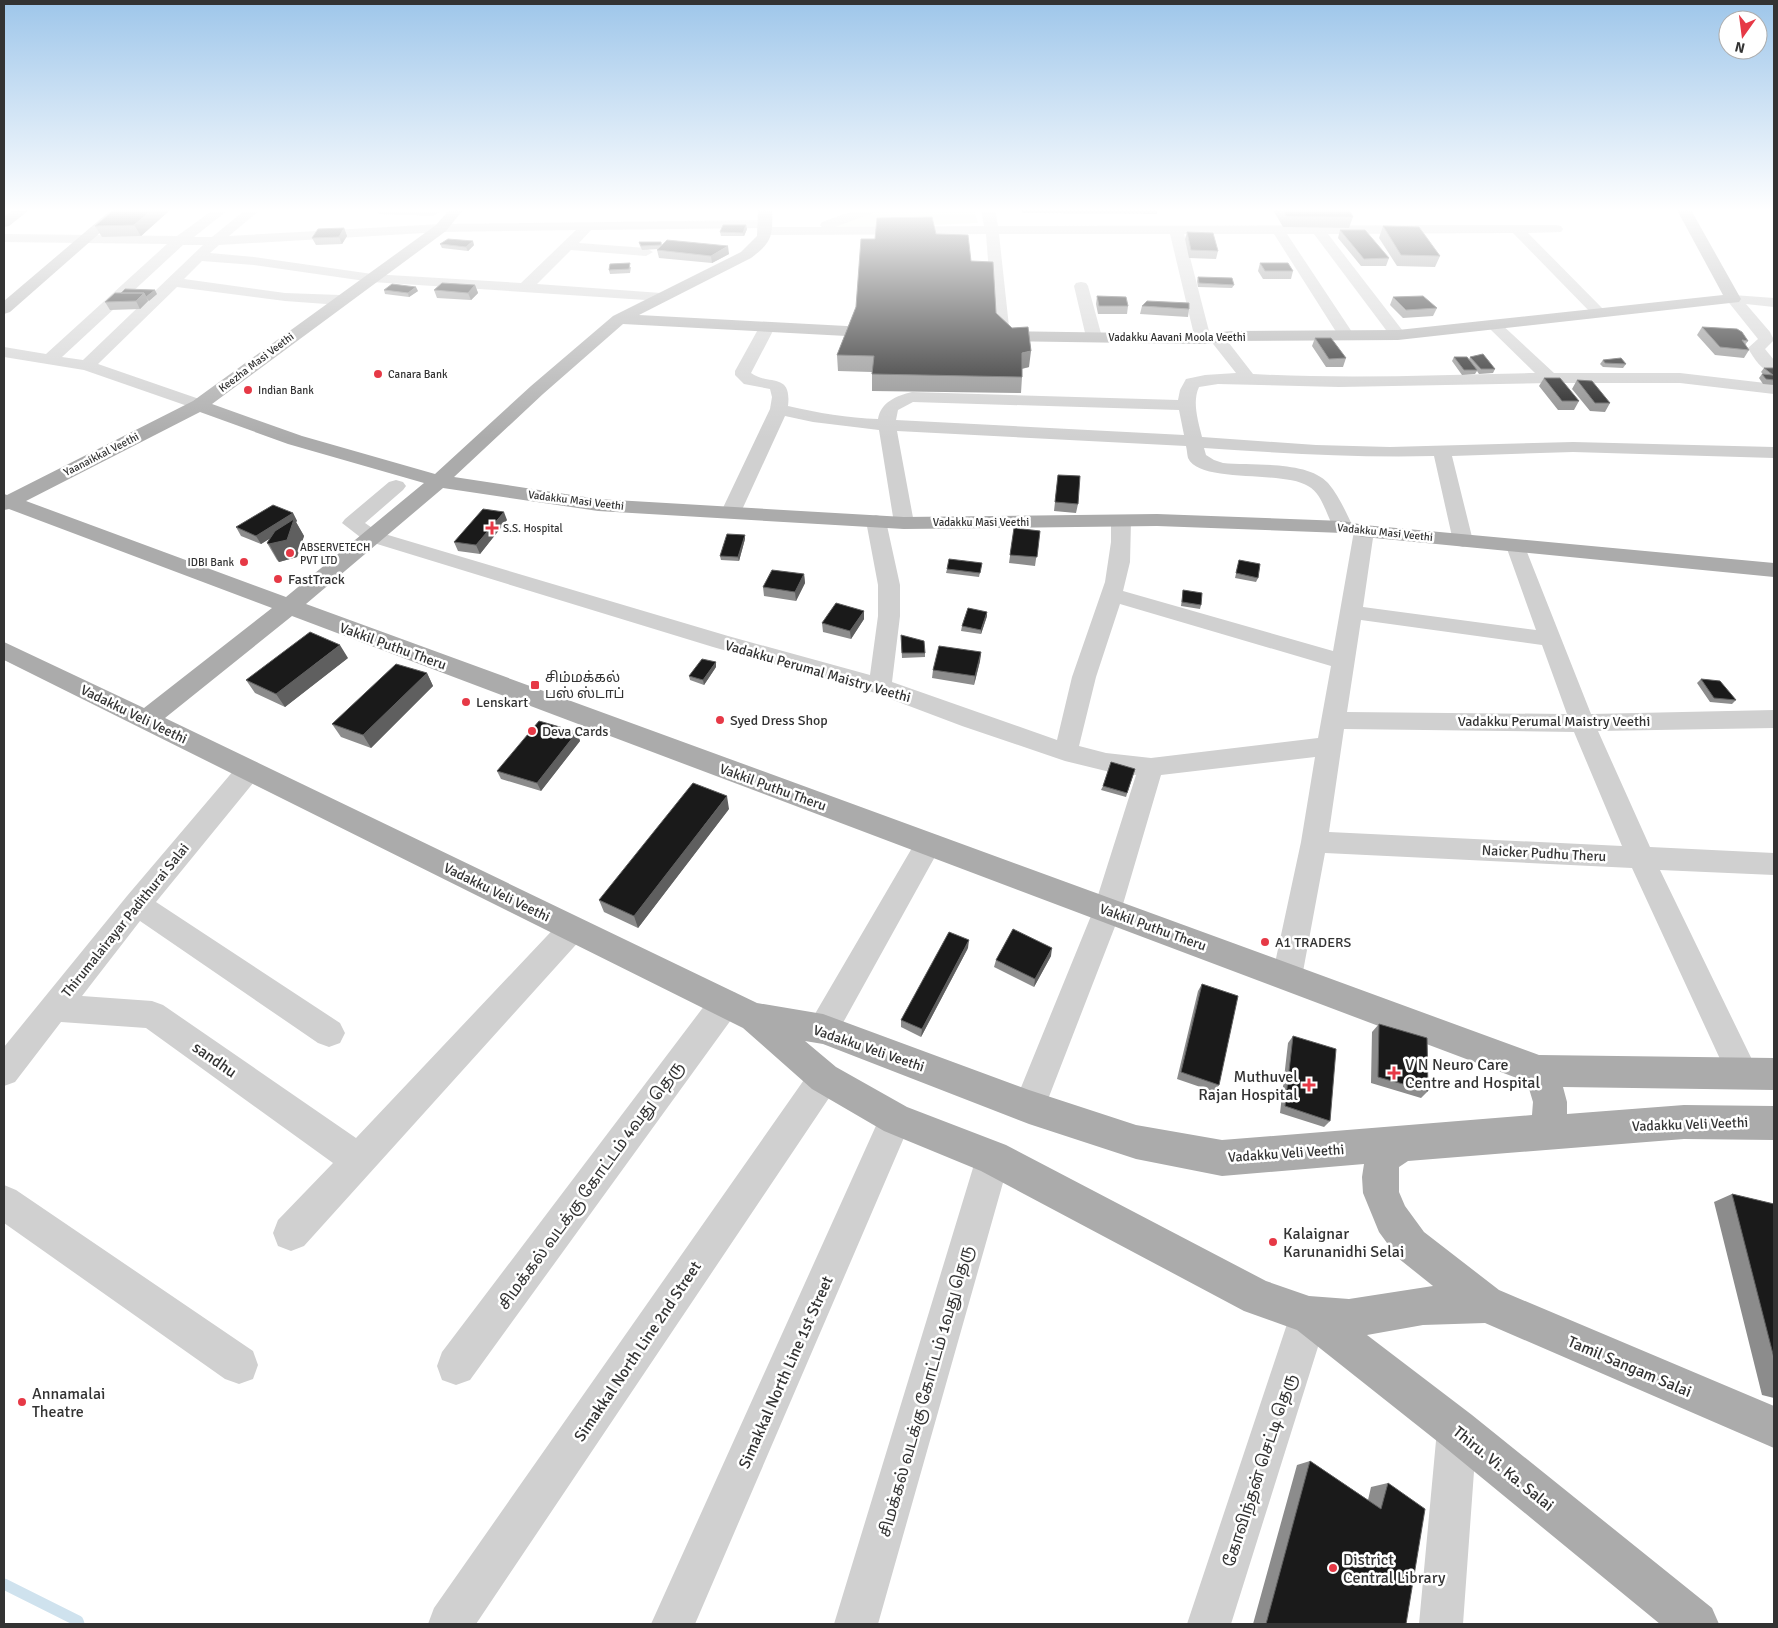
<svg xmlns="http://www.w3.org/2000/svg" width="1778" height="1628" viewBox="0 0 1778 1628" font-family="Signika,'Noto Sans Tamil',sans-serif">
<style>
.green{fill:#e6ecdf}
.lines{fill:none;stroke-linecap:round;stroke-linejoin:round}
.stream{stroke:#cfe2ee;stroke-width:11}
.minor{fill:#d0d0d0;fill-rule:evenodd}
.major{fill:#ababab;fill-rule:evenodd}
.highway{fill:#9a9a9a;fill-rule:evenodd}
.wall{fill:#8c8c8c}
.shaded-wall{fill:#5f5f5f}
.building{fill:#1a1a1a;stroke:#5f5f5f}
.poi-dot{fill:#e63946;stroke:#fff;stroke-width:2}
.labels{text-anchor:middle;stroke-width:5;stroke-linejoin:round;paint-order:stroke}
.far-street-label{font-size:11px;fill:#333;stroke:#fff}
.far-poi-label{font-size:11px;fill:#333;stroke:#fff;text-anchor:start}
.poi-label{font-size:14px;fill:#333;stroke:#fff;text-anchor:start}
.street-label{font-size:14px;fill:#333;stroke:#fff}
.near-street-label{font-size:16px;fill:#333;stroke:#fff}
.near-poi-label{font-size:16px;fill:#333;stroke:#fff;text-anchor:start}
</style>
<rect width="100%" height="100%" fill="#fff"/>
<!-- green -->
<path class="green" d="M878,210H974L978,223L825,229Z"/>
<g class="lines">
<!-- stream -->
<path class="stream" d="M4,1584L78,1621L79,1624"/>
<!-- minor -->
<path class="minor" d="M213,210H228L194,237H212L245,210H260L229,236L441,224L765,220L772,224L769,227H822L820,225L822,222L856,210H875L873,213L835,227L984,226L981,210H995L998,226L1556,225L1561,226L1563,229L1561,232L1528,233L1603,309L1606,312L1603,315H1593L1513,233L1328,234L1406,335L1404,338H1392L1314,234H1287L1354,335L1352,338H1340L1274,234H1184L1210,335L1216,332L1222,334L1253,374C1347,379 1441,375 1535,373L1489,328L1486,325L1489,322H1499L1554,373H1680L1774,384V394L1680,383H1550L1339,387L1218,384L1199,387C1192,402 1198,421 1202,437L1316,445L1390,447L1573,442L1774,447V458L1573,452L1452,456L1473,541L1470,545L1463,547L1456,545L1453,541L1434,456C1357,458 1281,453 1204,448L1206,455L1214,460L1223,463C1252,466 1307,460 1328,483C1339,496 1346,512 1353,527L1350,531L1343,533L1336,531C1326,517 1324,495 1308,486C1282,470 1200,484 1188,458C1187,454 1187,450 1186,446L897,431L914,523L911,527L904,529L897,527L894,523L879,430L813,422L785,416L741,512L738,516L731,518L724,516L721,512L770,409L772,397L770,389L744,384L735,375V371L761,324H773L775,327L751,373C769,386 792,372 788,406C818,413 848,418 878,419C881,402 896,396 912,392L1178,400L1180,390L1186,379L1205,375L1236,373L1210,340L1203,344L1197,342L1195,339L1170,234H999L1010,336L1008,339H996L994,336L986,234L766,235L759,231L762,228L591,230L579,243L646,248L653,252L646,256L571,250L537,284L661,293L666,294L668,297L666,300L661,301L372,282L254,265L202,261L184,279L285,293L340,295L345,297L348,300L345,303L340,305L285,301L177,287L98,364L205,401L208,405L205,409L199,410L84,370L4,357V347L46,354L167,244L4,242V234L177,236ZM576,230L521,283L372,274L254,257L210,253L219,245L441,232ZM183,245H203L83,360L62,357ZM913,402L1179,410L1184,435L896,420L898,410Z
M373,210H438L440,212L433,216L380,214Z
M1081,282L1086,283L1088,286L1102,337L1100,340H1088L1086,337L1074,286L1076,283Z
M1733,295L1774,298V307L1746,304L1770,332L1774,340L1765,349L1774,360V374C1762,371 1754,359 1748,348L1758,339L1726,299L1728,296Z
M396,480L403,482L406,486L403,490L365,523L378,532L728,636L870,675L878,616V585L866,521L869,517L876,515L883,517L886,521L900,585V616L892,682L1057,740L1072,677L1105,582L1111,542V521L1114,517L1121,515L1128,517L1131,521L1130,562L1123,591L1333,651L1354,531L1357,527L1364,525L1371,527L1374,531L1363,607L1536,630L1506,546L1509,542L1516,540L1523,542L1591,714L1774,710V728L1598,731L1650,847L1774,853V875L1660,870L1759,1074L1754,1085L1743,1089L1732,1085L1632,868L1325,853L1302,977L1298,986L1287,990L1276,986L1272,977L1301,842L1315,757L1161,775L1121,911L1045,1107L1041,1118L1029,1123L1017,1118L1013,1107L1093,911L1136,775L1106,771L1065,761L962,726L872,692L713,647L364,540L342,523L345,519L389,482ZM1120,604L1331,666L1318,738L1151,758L1106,753L1079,746L1096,677ZM1361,620L1542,645L1567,714L1347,712ZM1344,729L1574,732L1622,846L1329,832Z
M249,761L258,763L262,770L258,777L156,902L340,1023L345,1033L340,1043L329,1047L318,1043L140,921L82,996L152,1001L163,1005L356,1138L562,920L572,917L582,920L586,929L582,938L304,1246L291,1251L278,1246L273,1233L278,1220L333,1163L146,1028L61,1022L15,1082L4,1086V1047L127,896L240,763Z
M929,833L939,836L942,844L834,1039L823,1043L812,1039L808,1029L812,1019L919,836Z
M725,989L736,993L740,1003L736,1013L470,1380L456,1385L442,1380L437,1366L442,1352L714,993Z
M824,1063L835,1067L840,1078L835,1089L476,1624H428L434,1608L813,1067Z
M896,1103L908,1108L912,1119L695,1624H651L884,1108Z
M993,1141L1005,1146L1010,1158L878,1624H834L976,1158L981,1146Z
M4,1185L16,1190L253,1351L258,1365L253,1379L239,1384L225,1379L4,1223Z
M1309,1296L1322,1302L1328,1315L1231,1624H1187L1290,1315L1296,1302Z
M1457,1410L1471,1416L1477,1430L1463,1624H1419L1437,1430L1443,1416Z"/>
<!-- major -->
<path class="major" d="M111,210H126L10,312L4,314V301Z
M449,210H463L446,231L212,404L302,436L435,474L531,386L613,316L741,252L757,236L758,210H772C773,236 772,242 751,258L639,315L884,328L890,330L892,333L890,336L884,338L623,324L543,394L454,477L598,499L904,517L1157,514L1343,521L1364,525L1774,563V577L1364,537L1343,533L1157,526L904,529L598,511L443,488L306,604L1539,1055L1774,1058V1090L1563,1087L1567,1102V1114L1684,1105L1774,1106V1140L1684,1139L1408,1161L1399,1167V1192L1405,1206L1424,1232L1499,1290L1774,1406V1448L1485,1323L1423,1325L1367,1335L1472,1415L1712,1608L1719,1624H1660L1442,1445L1297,1330L1244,1311L981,1171L884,1131L812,1089L743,1028L4,660V642L144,708L272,608L9,509L4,510V494L7,495L193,401L436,225ZM200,412L288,444L424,483L286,597L26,501ZM292,616L1527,1082L1533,1102L1532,1115L1222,1140L1136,1125L1029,1090L823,1014L757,1003L165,718ZM805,1041L823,1044L1029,1124L1136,1159L1222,1176L1364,1164L1362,1177L1363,1193L1379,1232L1398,1258L1433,1286L1349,1299L1309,1296L1266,1281L1006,1145L907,1107L836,1067Z
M1677,210H1691L1741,299L1739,302L1398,340L1232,341L1203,344L992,341L986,340L984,336L986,332L992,331L1203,334L1232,331L1398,330L1723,295Z"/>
<!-- highway -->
<path class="highway" d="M13,210H29L9,226L4,227V217Z"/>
</g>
<!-- wall -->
<path class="wall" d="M114,210H170L141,236L102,237L95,226Z
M1021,210H1158L1157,214L1022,213Z
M1273,210H1349L1353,217L1349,228L1283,227Z
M1383,226L1440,256L1435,267L1397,266L1379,238Z
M344,228L347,236L342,244L316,245L312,238Z
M747,229L744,236H721L720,232Z
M1340,230L1389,258L1386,266H1361L1338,238Z
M1187,232L1218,251L1216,259L1189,258L1185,239Z
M936,234L971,261L996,313L1029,367L1022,369V377L1021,393L872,391V372L838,371L837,355L856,307L875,239Z
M639,242H661L662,245L729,254L712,263L659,258L657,250L658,249L642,250L640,246Z
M440,244L474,245L468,251L442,248Z
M1260,263L1293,271L1291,279H1263L1258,271Z
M631,267L630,273L610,274L609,270Z
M1198,277L1234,285L1232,288L1198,287L1197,281Z
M475,285L478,293L471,300L437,298L434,290Z
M384,290L418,291L409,297L385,294Z
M157,294L148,301L140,309L110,310L105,302Z
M1097,296L1128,306L1127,314H1098L1096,304Z
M1393,297L1437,308L1433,316L1403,318L1390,305Z
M1142,306L1189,309L1188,317L1140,314Z
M1702,327L1748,341L1745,345L1749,350L1744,358L1715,355L1697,335Z
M1315,338L1346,358L1343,367H1326L1312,346Z
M1454,357L1469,360L1470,357L1495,369L1493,373L1479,374L1477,371L1475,374L1462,375L1452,361Z
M1603,360L1626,364L1623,368L1603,367L1600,364Z
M1764,368H1774V385L1763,384L1759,378L1762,374H1763L1761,372Z
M1544,378L1579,401L1574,410H1558L1539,386Z
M1577,380L1610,403L1605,412L1590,411L1572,389Z
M1058,475L1078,504L1076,513L1054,511Z
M293,513L297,521L296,522L304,536L297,557L279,562L277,560L267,543L269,539L261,544L241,536L236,527Z
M507,520L480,554L458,551L454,542Z
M1014,528L1040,531L1035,566L1009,563Z
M745,539L739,561L721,560L720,556Z
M1239,560L1258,578L1256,582L1235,578Z
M982,563L979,577L946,573L947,569Z
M804,574L805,583L796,601L764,596L763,587Z
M1183,590L1201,605L1200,609L1181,606Z
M864,611V619L851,639L823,632L822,623Z
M987,616L981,634L961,631L962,626Z
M901,639L925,653V657L902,658Z
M981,652L980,661L974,685L932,678L933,670Z
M348,658L285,707L255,693L246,680Z
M716,667L704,685L690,680L689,676Z
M427,673L433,686L371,748L341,737L332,724Z
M1701,679L1736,700L1732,704L1710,702L1697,683Z
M577,732L580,741L541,791L501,779L497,771Z
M1135,769L1126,797L1101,790L1103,786Z
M729,809L638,928L604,912L599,900Z
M968,948L921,1037L901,1027V1020Z
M1051,956L1034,987L994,967L996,960Z
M1202,984L1219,1085L1215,1092L1177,1079L1198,991Z
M1379,1024L1428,1091L1421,1098L1371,1083L1372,1032Z
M1293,1036L1330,1121L1324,1127L1280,1113L1288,1043Z
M1732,1194L1774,1204V1398L1762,1395L1714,1202Z
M1310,1461L1368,1500L1371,1487L1388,1483L1406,1624H1253L1297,1465Z"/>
<!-- shaded-wall -->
<path class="shaded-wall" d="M152,210H170L141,236L134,225Z
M746,225L747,229L744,236L743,233Z
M344,228L347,236L342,244L339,237Z
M473,241L474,245L468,251L466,247Z
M728,246L729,254L712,263L711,256Z
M475,285L478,293L471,300L468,293Z
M416,287L418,291L409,297L408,293Z
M155,290L157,294L149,301L146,297Z
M144,293L148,301L140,309L136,301Z
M1031,351L1029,367L1020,369L1022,353Z
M504,512L507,520L480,554L476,545Z
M293,513L297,521L296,522L304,536L297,557L279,562L269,544L292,525L261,544L256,536Z
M745,535V539L739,561L738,557Z
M804,574L805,583L796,601L795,592Z
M864,611V619L851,639L850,631Z
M987,612V616L981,634V630Z
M340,645L348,658L285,707L276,694Z
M981,652L980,661L974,685L975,676Z
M716,662V667L704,685L703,680Z
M427,673L433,686L371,748L363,735Z
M577,732L580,741L541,791L537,783Z
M727,796L729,809L638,928L634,916Z
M969,940L968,948L921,1037L922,1029Z
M1052,948L1051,956L1034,987L1035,979Z"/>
<!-- building -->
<path class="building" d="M114,210H152L134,225L95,226Z
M1283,210H1349L1353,217L1286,216Z
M932,217L936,234L968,235L971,261L993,262L996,313L1012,328L1028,327L1031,351L1022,353V377L872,374L874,356L837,355L856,307L861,239H875L877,218Z
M723,225H746L743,233L720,232Z
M1383,226L1419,227L1440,256L1401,255Z
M344,228L339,237L312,238L318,229Z
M1340,230H1365L1389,258L1364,259Z
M1187,232L1213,233L1218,251L1191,250Z
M448,239L473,241L466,247L440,244Z
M667,240L728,246L711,256L657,250Z
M639,242H661V245L641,246Z
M630,263L629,269L609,270L610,264Z
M1260,263H1288L1293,271H1265Z
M1198,277L1232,278L1234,285L1199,283Z
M442,283L475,285L468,293L434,290Z
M392,284L416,287L408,293L384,290Z
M125,289L155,290L146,297L144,293H121Z
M115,293H144L136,301L105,302Z
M1097,296L1126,297L1128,306H1099Z
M1423,296L1437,308L1406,310L1393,297Z
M1147,301L1189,303V309L1142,306Z
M1702,327L1737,329L1742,332L1748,341L1742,340L1749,350L1720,347Z
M1315,338H1331L1346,358L1329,359Z
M1483,354L1495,369H1481L1470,357Z
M1454,357H1467L1477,370H1464Z
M1621,358L1626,364L1605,363L1603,360Z
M1764,368H1774V380L1766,379L1762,374L1773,375Z
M1544,378H1560L1579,401H1562Z
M1577,380L1592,381L1610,403H1595Z
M1058,475L1080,476L1078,504L1055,502Z
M273,505L293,513L256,536L236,527Z
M483,509L504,512L476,545L454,542Z
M294,519L287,540L269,544L267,543L275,531Z
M1014,528L1040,531L1037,557L1010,555Z
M727,534L745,535L738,557L720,556Z
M949,559L982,563L980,573L947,569Z
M1239,560L1260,564L1258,578L1236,573Z
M772,570L804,574L795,592L763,587Z
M1183,590L1202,593L1201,605L1182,602Z
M836,603L864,611L850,631L822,623Z
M968,608L987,612L981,630L962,626Z
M310,632L340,645L276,694L246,680Z
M901,635L924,641L925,653H902Z
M939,646L981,652L975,676L933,670Z
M702,659L716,662L703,680L689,676Z
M396,664L427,673L363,735L332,724Z
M1701,679L1720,681L1736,700L1714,698Z
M539,721L577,732L537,783L497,771Z
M1111,762L1135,769L1127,793L1103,786Z
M693,783L727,796L634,916L599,900Z
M1013,929L1052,948L1035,979L996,960Z
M949,932L969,940L922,1029L901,1020Z
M1202,984L1238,996L1219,1085L1181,1072Z
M1379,1024L1427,1038L1428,1091L1378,1077Z
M1293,1036L1336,1049L1330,1121L1285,1106Z
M1732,1194L1774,1204V1358Z
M1310,1461L1381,1509L1388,1483L1425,1509L1406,1624H1266Z"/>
<!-- sky -->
<linearGradient id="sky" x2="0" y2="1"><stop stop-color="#9ec6ea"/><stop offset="0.48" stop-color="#fff"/><stop offset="1" stop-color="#fff" stop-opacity="0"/></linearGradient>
<rect width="1778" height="438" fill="url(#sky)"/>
<!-- markers -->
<g class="poi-dot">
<circle cx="378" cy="374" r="5"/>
<circle cx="248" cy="390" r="5"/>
<path d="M489.5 520.5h5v5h5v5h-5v5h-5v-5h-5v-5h5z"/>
<circle cx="290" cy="553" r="5"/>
<circle cx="244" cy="562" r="5"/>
<circle cx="278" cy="579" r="5"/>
<rect x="530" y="680" width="10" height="10" rx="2.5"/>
<circle cx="466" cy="702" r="5"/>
<circle cx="720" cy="720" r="5"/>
<circle cx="532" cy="731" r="5"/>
<circle cx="1265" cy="942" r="5"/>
<path d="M1391.5 1065.5h5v5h5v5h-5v5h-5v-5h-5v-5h5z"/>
<path d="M1306.5 1077.5h5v5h5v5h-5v5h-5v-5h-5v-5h5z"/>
<circle cx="1273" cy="1242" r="5"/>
<circle cx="22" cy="1402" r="5"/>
<circle cx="1333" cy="1568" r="5"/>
</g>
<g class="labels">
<!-- far-street labels -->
<g class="far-street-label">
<text x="1177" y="341">Vadakku Aavani Moola Veethi</text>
<text transform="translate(256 362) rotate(-37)" y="4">Keezha Masi Veethi</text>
<text transform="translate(101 454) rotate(-27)" y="4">Yaanaikkal Veethi</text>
<text transform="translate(576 500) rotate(7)" y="4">Vadakku Masi Veethi</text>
<text x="981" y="526">Vadakku Masi Veethi</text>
<text transform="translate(1385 532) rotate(6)" y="4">Vadakku Masi Veethi</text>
</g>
<!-- far-poi labels -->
<g class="far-poi-label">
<text x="388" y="378">Canara Bank</text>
<text x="258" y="394">Indian Bank</text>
<text x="503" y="532">S.S. Hospital</text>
<text x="300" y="551">ABSERVETECH<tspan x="300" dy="13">PVT LTD</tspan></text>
<text x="234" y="566" text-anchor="end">IDBI Bank</text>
</g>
<!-- poi labels -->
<g class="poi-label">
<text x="288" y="584">FastTrack</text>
<text x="545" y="682">சிம்மக்கல்<tspan x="545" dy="16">பஸ் ஸ்டாப்</tspan></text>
<text x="476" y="707">Lenskart</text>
<text x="730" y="725">Syed Dress Shop</text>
<text x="542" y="736">Deva Cards</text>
<text x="1275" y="947">A1 TRADERS</text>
</g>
<!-- street labels -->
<g class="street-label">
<text transform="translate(393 646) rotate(20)" y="5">Vakkil Puthu Theru</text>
<text transform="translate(818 671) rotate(16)" y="5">Vadakku Perumal Maistry Veethi</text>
<text transform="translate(134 714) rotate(26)" y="5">Vadakku Veli Veethi</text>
<text x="1554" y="726">Vadakku Perumal Maistry Veethi</text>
<text transform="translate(773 787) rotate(20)" y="5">Vakkil Puthu Theru</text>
<text transform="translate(1544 853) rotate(3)" y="5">Naicker Pudhu Theru</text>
<text transform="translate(497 892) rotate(26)" y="5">Vadakku Veli Veethi</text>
<text transform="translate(125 920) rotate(-51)" y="5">Thirumalairayar Padithurai Salai</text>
<text transform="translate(1153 927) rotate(20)" y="5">Vakkil Puthu Theru</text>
<text transform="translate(869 1048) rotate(19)" y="5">Vadakku Veli Veethi</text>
<text transform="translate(1690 1124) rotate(-2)" y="5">Vadakku Veli Veethi</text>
<text transform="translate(1286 1153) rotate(-4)" y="5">Vadakku Veli Veethi</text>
</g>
<!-- near-street labels -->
<g class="near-street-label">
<text transform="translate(215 1059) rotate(35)" y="6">sandhu</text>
<text transform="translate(590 1185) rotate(-54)" y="6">சிமக்கல் வடக்கு கோட்டம் 4வது தெரு</text>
<text transform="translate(637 1351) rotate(-56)" y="6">Simakkal North Line 2nd Street</text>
<text transform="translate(1630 1366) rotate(23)" y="6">Tamil Sangam Salai</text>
<text transform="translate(785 1372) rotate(-66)" y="6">Simakkal North Line 1st Street</text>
<text transform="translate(925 1391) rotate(-74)" y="6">சிமக்கல் வடக்கு கோட்டம் 1வது தெரு</text>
<text transform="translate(1504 1468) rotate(39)" y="6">Thiru. Vi. Ka. Salai</text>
<text transform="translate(1259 1470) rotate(-72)" y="6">கோவிந்தன் செட்டி தெரு</text>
</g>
<!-- near-poi labels -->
<g class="near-poi-label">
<text x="1405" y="1070">V N Neuro Care<tspan x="1405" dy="18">Centre and Hospital</tspan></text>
<text x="1298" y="1082" text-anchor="end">Muthuvel<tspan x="1298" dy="18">Rajan Hospital</tspan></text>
<text x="1283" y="1239">Kalaignar<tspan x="1283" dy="18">Karunanidhi Selai</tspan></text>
<text x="32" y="1399">Annamalai<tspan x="32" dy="18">Theatre</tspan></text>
<text x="1343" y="1565">District<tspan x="1343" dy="18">Central Library</tspan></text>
</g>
</g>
<!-- border -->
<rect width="1778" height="1628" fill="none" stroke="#333333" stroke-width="10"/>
<!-- north arrow -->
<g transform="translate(1743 35) rotate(194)"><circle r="24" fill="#ffffff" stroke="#adadad"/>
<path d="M0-4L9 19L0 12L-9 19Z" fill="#e63946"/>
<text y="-8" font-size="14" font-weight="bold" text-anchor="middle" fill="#333333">N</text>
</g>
</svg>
